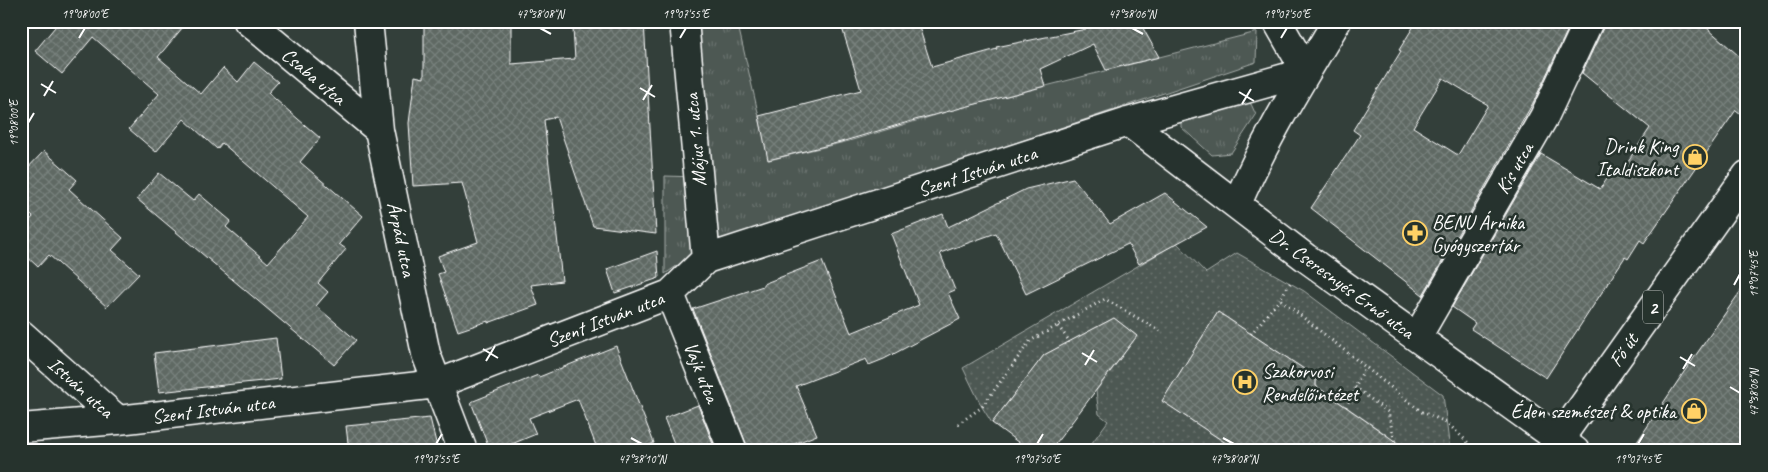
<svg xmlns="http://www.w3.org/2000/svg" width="1768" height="472" viewBox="0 0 1768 472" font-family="Caveat,sans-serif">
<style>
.grass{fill:url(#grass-tufts);stroke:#a6aca9}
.park{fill:url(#park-dots);stroke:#a6aca9}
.building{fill:url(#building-cross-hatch);stroke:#fff;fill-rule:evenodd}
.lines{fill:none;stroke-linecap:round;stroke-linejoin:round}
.minor-casing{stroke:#fff;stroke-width:31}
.major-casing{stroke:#fff;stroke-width:31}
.path{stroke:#fff;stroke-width:3;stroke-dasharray:1 4;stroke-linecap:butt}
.minor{stroke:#26332d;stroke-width:28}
.major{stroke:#26332d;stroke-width:28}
.ticks{fill:none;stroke:#fff;stroke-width:2}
.labels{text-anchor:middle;stroke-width:5;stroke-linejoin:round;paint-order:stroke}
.shield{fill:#26332d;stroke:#bec2c0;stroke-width:1}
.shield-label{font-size:19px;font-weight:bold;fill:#fff}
.street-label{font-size:20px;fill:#fff;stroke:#26332d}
.poi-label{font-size:20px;fill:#fff;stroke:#26332d;text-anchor:end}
.neatline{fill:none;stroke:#fff;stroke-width:2}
.ticks-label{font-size:12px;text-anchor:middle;fill:#fff}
</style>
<defs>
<pattern id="grass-tufts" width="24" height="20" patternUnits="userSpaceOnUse" patternTransform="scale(1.25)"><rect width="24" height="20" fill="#4d5853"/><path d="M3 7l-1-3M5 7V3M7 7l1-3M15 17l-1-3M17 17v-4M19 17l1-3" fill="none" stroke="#68716d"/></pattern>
<pattern id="park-dots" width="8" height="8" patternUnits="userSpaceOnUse" patternTransform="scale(1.25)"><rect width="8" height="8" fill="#4d5853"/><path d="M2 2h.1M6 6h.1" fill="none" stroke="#68716d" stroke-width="1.8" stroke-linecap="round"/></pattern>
<pattern id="building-cross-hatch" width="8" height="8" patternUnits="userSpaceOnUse" patternTransform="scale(1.25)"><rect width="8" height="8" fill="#5f6964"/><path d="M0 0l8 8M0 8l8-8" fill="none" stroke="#77807b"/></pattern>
</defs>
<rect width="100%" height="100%" fill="#333f3a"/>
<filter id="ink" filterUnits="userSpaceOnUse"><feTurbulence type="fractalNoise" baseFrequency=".02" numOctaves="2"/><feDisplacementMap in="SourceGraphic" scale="10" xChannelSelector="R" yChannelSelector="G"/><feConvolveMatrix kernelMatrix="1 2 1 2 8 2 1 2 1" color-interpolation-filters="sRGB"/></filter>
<g filter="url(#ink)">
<!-- grass -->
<path class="grass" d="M688,21H737L769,160L849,141L956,109L1257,32L1256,62L701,249L665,274V176L697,177Z
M1241,100L1251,104L1256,115L1231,153L1212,155L1181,127V116Z"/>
<!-- park -->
<path class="park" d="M1177,243L1206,273L1237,253L1304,291L1443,395L1450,451H1388L1387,435L1316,386V377L1218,312L1162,401L1238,451H1086L1108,421L1099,414L1096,391L1137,336L1114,318L1044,355L992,423L982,407L963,368Z"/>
<!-- building -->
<path class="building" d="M60,21H188L158,57L201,94L223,68L238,82L254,62L278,82L268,93L320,138L300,162L363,216L339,244L346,249L318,283L328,292L316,306L356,340L334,365L137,199L159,173L193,201L199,194L231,221L226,227L268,263L308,217L222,143L217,149L184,119L156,152L129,129L159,94L93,37L62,74L35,51Z
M424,21H511V64L575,59L573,29L606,27V21H644L656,234L593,226L556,117L544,120L562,281L531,285L538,305L488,323V321L458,331L438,274L444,272L438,256L478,242L462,183L413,186L409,123L415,76L424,78Z
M840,21H917L932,67L997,49L996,47L1086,29L1082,21H1139L1159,57L1106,70L1093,44L1040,69L1045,86L915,120L841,142L768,160L759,116L861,90Z
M1417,21H1572L1533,103L1423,295L1311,208L1360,135L1353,130L1401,51L1399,50ZM1443,78L1488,105L1458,155L1413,127Z
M1604,21H1699L1747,63V119L1736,110L1644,243L1640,240L1628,259L1625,257L1546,378L1471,329L1475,323L1452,307L1541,154L1600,189L1614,169L1620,173L1650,128L1582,73L1603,28Z
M44,151L77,180L69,189L123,238L112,250L139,274L107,307L49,255L38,267L21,251V230L33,217L21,206V175Z
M1073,178L1110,224L1165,193L1207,227L1139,264L1128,244L1026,294L996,233L940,253L955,290L948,293L960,319L884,359L869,365L866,359L796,386L817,435L794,444L797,451H749L693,309L763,286V284L822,261L851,333L919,305L891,234L943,214L948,227L1026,189Z
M657,251L659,278L615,293L607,269Z
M1747,282V451H1631L1684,372Z
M1218,312L1316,377V386L1409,451H1238L1162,401Z
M1114,318L1137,336L1050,451H1030L992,423L1044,355Z
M276,338L281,379L159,392L154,353Z
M616,346L654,443L635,451H598L578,399L529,418L536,434L495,451H490L471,402L538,375L539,377Z
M698,405L713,444L696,451H677L664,418Z
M430,418L438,451H349L346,426Z"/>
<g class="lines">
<defs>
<path id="minor" d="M248,21L379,130
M368,21L379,130L426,354L463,451
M684,21L706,259
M1128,122L1306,258L1575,451
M1237,204C1264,140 1301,81 1337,21
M670,294L733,451
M21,334L118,420
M1417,337L1544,117L1589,21
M21,428L118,420L437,384L670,294L706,259L1128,122L1306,72L1277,21"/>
<path id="major" d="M1551,451L1747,175"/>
</defs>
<!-- minor casing -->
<use href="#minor" class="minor-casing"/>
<!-- major casing -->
<use href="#major" class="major-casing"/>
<!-- path -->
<path class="path" d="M1290,283L1280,299L1422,412L1446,422L1477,451
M1058,326L1070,342
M1251,334L1280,299
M1355,387L1388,412L1396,447L1471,451
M1346,407L1365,367
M958,424L982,407L1030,341L1105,299L1160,331"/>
<!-- minor -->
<use href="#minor" class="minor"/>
<!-- major -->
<use href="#major" class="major"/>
</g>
</g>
<!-- ticks -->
<path class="ticks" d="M540,28L551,34M1132,28L1143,34M79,38L85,28M680,38L686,28M1281,38L1287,28M41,84L56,93M640,88L655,97M1239,92L1254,101M44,96L53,81M643,100L652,85M1242,104L1251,89M28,123L34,113M1734,285L1740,274M483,349L498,358M1082,353L1097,362M1680,357L1695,366M486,361L495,346M1085,365L1094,350M1683,369L1692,354M1730,387L1740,393M631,438L642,444M1223,438L1234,444M436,444L442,434M1037,444L1043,434M1638,444L1644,434"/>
<!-- icons -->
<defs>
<symbol id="shop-ring" viewBox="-11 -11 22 22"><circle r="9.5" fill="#26332d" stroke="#ffd166" stroke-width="1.5"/><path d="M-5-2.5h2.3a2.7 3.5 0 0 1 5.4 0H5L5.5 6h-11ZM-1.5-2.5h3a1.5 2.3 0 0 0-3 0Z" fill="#ffd166"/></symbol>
<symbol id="pharmacy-ring" viewBox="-11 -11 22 22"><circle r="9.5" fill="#26332d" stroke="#ffd166" stroke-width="1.5"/><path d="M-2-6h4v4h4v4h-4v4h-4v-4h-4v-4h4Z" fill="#ffd166"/></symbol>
<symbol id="hospital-ring" viewBox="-11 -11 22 22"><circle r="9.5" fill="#26332d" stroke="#ffd166" stroke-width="1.5"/><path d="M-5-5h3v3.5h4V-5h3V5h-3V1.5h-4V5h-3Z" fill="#ffd166"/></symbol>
</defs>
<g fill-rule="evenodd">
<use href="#shop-ring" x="1681" y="143" width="28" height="28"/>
<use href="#pharmacy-ring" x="1401" y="219" width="28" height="28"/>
<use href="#hospital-ring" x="1231" y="368" width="28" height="28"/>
<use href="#shop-ring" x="1680" y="397" width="28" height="28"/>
</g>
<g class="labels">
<!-- shield labels -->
<rect class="shield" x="1643" y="290.5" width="20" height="33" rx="4"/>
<g class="shield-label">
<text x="1653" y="314">2</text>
</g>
<!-- street labels -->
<g class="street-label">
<text transform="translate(314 76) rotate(40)" y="7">Csaba utca</text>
<text transform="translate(695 140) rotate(-95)" y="7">Május 1. utca</text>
<text transform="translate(1514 168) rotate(-60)" y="7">Kis utca</text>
<text transform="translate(977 171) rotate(-18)" y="7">Szent István utca</text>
<text transform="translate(402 239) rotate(78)" y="7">Árpád utca</text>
<text transform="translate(1342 283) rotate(36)" y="7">Dr. Cseresnyés Ernő utca</text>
<text transform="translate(605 319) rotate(-21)" y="7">Szent István utca</text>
<text transform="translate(1623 350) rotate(-55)" y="7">Fő út</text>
<text transform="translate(702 372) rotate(68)" y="7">Vajk utca</text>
<text transform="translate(81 387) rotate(42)" y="7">István utca</text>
<text transform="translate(213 409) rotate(-7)" y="7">Szent István utca</text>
</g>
<!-- poi labels -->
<g class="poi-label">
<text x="1678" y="153">Drink King<tspan x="1678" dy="23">Italdiszkont</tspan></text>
<text x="1432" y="229" text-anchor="start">BENU Árnika<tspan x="1432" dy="23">Gyógyszertár</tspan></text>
<text x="1262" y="378" text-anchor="start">Szakorvosi<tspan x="1262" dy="23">Rendelőintézet</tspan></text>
<text x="1676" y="418">Éden szemészet &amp; optika</text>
</g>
</g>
<!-- margin -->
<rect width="1768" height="472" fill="none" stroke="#26332d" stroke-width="55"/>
<rect x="28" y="28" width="1712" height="416" class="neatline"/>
<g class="ticks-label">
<text x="85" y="18">19°08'00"E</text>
<text x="540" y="18">47°38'08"N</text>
<text x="686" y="18">19°07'55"E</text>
<text x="1132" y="18">47°38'06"N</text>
<text x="1287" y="18">19°07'50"E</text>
<text transform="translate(14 123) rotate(-90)" y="4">19°08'00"E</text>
<text transform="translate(1754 274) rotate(-90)" y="4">19°07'45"E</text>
<text transform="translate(1754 393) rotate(-90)" y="4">47°38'06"N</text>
<text x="436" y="463">19°07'55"E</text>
<text x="642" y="463">47°38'10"N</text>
<text x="1037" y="463">19°07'50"E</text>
<text x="1234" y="463">47°38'08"N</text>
<text x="1638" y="463">19°07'45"E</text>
</g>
</svg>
